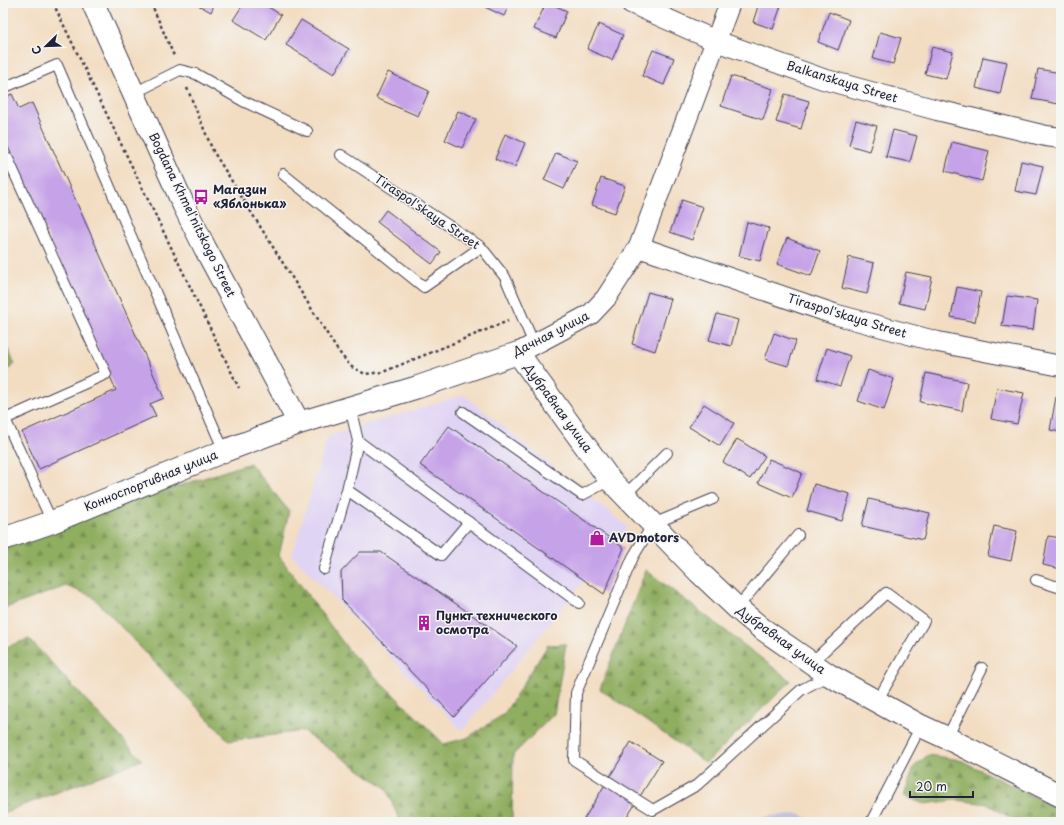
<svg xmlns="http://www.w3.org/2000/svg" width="1064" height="825" viewBox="0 0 1064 825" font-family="'Playpen Sans',sans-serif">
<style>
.built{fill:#e0d4f4}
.industrial{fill:#c4c0db}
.forest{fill:url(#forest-firs);stroke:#59684e}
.building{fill:#c6a2e8}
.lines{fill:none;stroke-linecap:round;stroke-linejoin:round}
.lane-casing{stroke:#413e4f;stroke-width:12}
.street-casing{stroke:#413e4f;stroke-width:22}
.secondary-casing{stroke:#413e4f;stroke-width:24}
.path{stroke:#413e4f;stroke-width:2.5;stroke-dasharray:3 3;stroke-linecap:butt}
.lane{stroke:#fff;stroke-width:10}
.street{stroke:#fff;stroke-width:20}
.secondary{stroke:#fff;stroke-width:22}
.labels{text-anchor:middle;stroke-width:3;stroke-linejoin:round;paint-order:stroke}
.street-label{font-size:12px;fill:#22223b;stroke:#f6f6f2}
.poi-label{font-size:12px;font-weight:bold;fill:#22223b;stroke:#f6f6f2;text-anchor:start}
</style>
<defs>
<pattern id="forest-firs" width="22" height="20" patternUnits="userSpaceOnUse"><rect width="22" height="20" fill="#90ae61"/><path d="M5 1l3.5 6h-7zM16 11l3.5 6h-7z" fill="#758d51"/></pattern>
</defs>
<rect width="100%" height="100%" fill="#f6f6f2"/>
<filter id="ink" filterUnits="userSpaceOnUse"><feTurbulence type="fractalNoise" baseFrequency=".025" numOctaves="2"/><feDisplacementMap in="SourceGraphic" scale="8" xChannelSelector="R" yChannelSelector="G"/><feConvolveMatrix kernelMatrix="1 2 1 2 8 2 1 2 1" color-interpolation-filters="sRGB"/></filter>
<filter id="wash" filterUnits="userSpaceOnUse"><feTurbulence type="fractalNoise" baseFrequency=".012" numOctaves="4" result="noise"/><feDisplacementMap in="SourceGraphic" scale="16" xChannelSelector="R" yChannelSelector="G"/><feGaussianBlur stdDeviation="0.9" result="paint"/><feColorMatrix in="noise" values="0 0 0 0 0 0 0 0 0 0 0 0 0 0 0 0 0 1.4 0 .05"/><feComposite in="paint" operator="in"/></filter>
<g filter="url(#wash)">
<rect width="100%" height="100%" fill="#f3ddc2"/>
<!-- built -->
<path class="built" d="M464,395L628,527L462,731L292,555L328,436Z"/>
<!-- industrial -->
<path class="industrial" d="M800,814L814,822H758L766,816Z"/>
<!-- forest -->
<path class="forest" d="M3,339L15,364L3,374Z
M250,463L289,511L279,556L350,652L444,744L467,738L504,714L548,645L566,644L554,714L513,755L512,821L513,822H400L386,788L303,731L229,741L92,596L66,586L3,609V543Z
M646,570L791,681L706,763L600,689Z
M29,639L142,760L3,813V648Z
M928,755L960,760L1047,803L1061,815V822H1018L987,804L956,800L924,804L904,796L914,767Z"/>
<g id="blocks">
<!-- building -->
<path class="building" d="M194,3H215L211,12Z
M244,3H262L281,15L266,40L233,20Z
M487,3H510L504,16L485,7Z
M546,3H549L567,11L556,38L534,29Z
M759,3H782L773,29L753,22Z
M829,12L849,20L838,50L818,42Z
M301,20L349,49L334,74L286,45Z
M599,24L623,35L612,60L587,49Z
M880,32L901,38L893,64L873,59Z
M932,47L953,52L946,79L925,74Z
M653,50L674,58L664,85L642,76Z
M983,57L1007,62L1000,94L976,88Z
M1038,69L1061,73V90L1059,104L1032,99Z
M388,72L429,91L418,116L376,98Z
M731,76L773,89L763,120L721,106Z
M12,94L19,109L32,103L164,398L150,404L156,416L39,469L22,432L116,390L5,140L3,141V98Z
M785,94L809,101L801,129L776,122Z
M458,111L476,119L462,148L445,140Z
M856,120L877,126L869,151L849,145Z
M893,130L917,136L910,162L886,157Z
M505,134L525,143L515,167L495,159Z
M952,142L989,151L982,181L945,171Z
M556,153L577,161L564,189L544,180Z
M1021,161L1043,166L1036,195L1015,191Z
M601,178L625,186L615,213L592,205Z
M682,200L703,207L692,240L670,232Z
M386,210L441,252L432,264L377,222Z
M747,222L769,228L760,261L739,256Z
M787,238L820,251L811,276L777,264Z
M849,257L874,263L867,294L842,288Z
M906,272L932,277L925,309L899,303Z
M957,287L981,292L975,322L951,317Z
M648,292L671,299L655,351L632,344Z
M1007,296L1037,300L1033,330L1002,326Z
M717,314L738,320L731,346L709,340Z
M774,333L796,341L788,366L765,359Z
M827,348L850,356L840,386L817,379Z
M868,370L894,379L884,410L858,401Z
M926,373L967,382L962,411L920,402Z
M997,388L1024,393L1017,424L991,419Z
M1056,397L1061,398V432L1050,430Z
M704,404L734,423L720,446L689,427Z
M449,426L624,548L604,594L420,465Z
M737,439L765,456L750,479L723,462Z
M769,459L802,473L792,498L758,483Z
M814,484L850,494L842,521L807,511Z
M869,499L930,513L923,540L862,526Z
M994,526L1017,531L1011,561L988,556Z
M1048,536L1061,538V569L1043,565Z
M360,552H381L517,646L454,717L342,600L341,572Z
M631,742L662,761L624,822H589L584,819Z"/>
</g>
</g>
<g filter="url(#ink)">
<use href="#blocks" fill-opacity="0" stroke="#413e4f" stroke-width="1"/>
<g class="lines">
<defs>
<path id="lane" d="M3,88L57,65L224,451
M134,93L180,70L196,74L243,101L307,131
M341,155L481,247L505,277L534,344
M3,161L8,159L106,374L5,419L52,522
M283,174L424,287L481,247
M463,412L582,495L610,480
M358,441L579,603
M347,490L441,555L469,522
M625,495L667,453
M713,499L653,524L633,557L576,693L574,760L653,810L697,785L801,690L829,675
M324,569L347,490L358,441L350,407
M1036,580L1061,588
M737,608L798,535
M811,663L886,593L924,621L877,701
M947,738L982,668
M871,822L921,726"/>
<path id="street" d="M631,3L716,41L823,79L937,110L1046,136L1061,138
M639,247L834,314L938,342L1061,366
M518,353L591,314L606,298L639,247L730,3"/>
<path id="secondary" d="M93,3L184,206L205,248L272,373L299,423
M3,539L52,522L224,451L299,423L418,387L518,353L610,480L699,572L737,608L761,628L829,675L921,726L947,738L1061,796"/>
</defs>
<!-- lane casing -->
<use href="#lane" class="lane-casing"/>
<!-- street casing -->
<use href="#street" class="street-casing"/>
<!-- secondary casing -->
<use href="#secondary" class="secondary-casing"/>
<!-- path -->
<path class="path" d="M53,3L239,388
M151,3L174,56
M187,88L213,151L336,348L350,366L365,374L383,372L508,321"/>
<!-- lane -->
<use href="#lane" class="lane"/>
<!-- street -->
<use href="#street" class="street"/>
<!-- secondary -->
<use href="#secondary" class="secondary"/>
</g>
</g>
<!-- icons -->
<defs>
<symbol id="bus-bare" viewBox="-9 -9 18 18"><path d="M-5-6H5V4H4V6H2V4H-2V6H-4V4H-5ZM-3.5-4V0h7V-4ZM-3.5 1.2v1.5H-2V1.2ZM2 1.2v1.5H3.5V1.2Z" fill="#b5179e" stroke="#f6f6f2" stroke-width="2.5" paint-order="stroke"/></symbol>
<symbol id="shop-bare" viewBox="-9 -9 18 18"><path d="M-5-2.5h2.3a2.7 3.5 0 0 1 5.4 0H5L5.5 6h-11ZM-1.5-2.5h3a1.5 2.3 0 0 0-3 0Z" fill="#b5179e" stroke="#f6f6f2" stroke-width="2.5" paint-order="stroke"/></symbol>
<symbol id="building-bare" viewBox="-9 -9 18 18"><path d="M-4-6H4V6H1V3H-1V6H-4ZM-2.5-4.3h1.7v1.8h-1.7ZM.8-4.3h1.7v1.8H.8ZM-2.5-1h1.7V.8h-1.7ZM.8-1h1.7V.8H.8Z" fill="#b5179e" stroke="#f6f6f2" stroke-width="2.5" paint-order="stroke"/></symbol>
</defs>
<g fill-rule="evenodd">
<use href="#bus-bare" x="190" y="186" width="22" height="22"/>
<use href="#shop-bare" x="586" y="527" width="22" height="22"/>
<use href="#building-bare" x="413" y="612" width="22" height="22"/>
</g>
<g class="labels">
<!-- street labels -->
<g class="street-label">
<text transform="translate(842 82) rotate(17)" y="4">Balkanskaya Street</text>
<text transform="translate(427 212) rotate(34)" y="4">Tiraspol'skaya Street</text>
<text transform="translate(192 215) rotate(64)" y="4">Bogdana Khmel'nitskogo Street</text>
<text transform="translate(847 316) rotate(17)" y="4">Tiraspol'skaya Street</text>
<text transform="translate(551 334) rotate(-27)" y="4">Дачная улица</text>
<text transform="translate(558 408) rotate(54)" y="4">Дубравная улица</text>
<text transform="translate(151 481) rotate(-22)" y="4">Конноспортивная улица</text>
<text transform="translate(781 640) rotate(36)" y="4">Дубравная улица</text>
</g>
<!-- poi labels -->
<g class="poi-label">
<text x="213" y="194">Магазин<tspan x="213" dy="14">«Яблонька»</tspan></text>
<text x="609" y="542">AVDmotors</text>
<text x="436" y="620">Пункт технического<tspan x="436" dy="14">осмотра</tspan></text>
</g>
</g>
<!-- margin -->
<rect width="1064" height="825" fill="none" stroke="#f6f6f2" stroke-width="16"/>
<!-- north arrow -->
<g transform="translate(46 46) rotate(247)" stroke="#f6f6f2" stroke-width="3" paint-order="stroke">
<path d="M0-3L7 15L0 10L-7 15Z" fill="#22223b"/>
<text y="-6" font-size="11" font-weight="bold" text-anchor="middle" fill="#22223b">С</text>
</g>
<!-- scale -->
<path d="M910 791v6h63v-6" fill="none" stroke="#22223b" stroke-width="2"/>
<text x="916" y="791" font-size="12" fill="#22223b" stroke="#f6f6f2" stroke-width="3" paint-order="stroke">20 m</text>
</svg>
